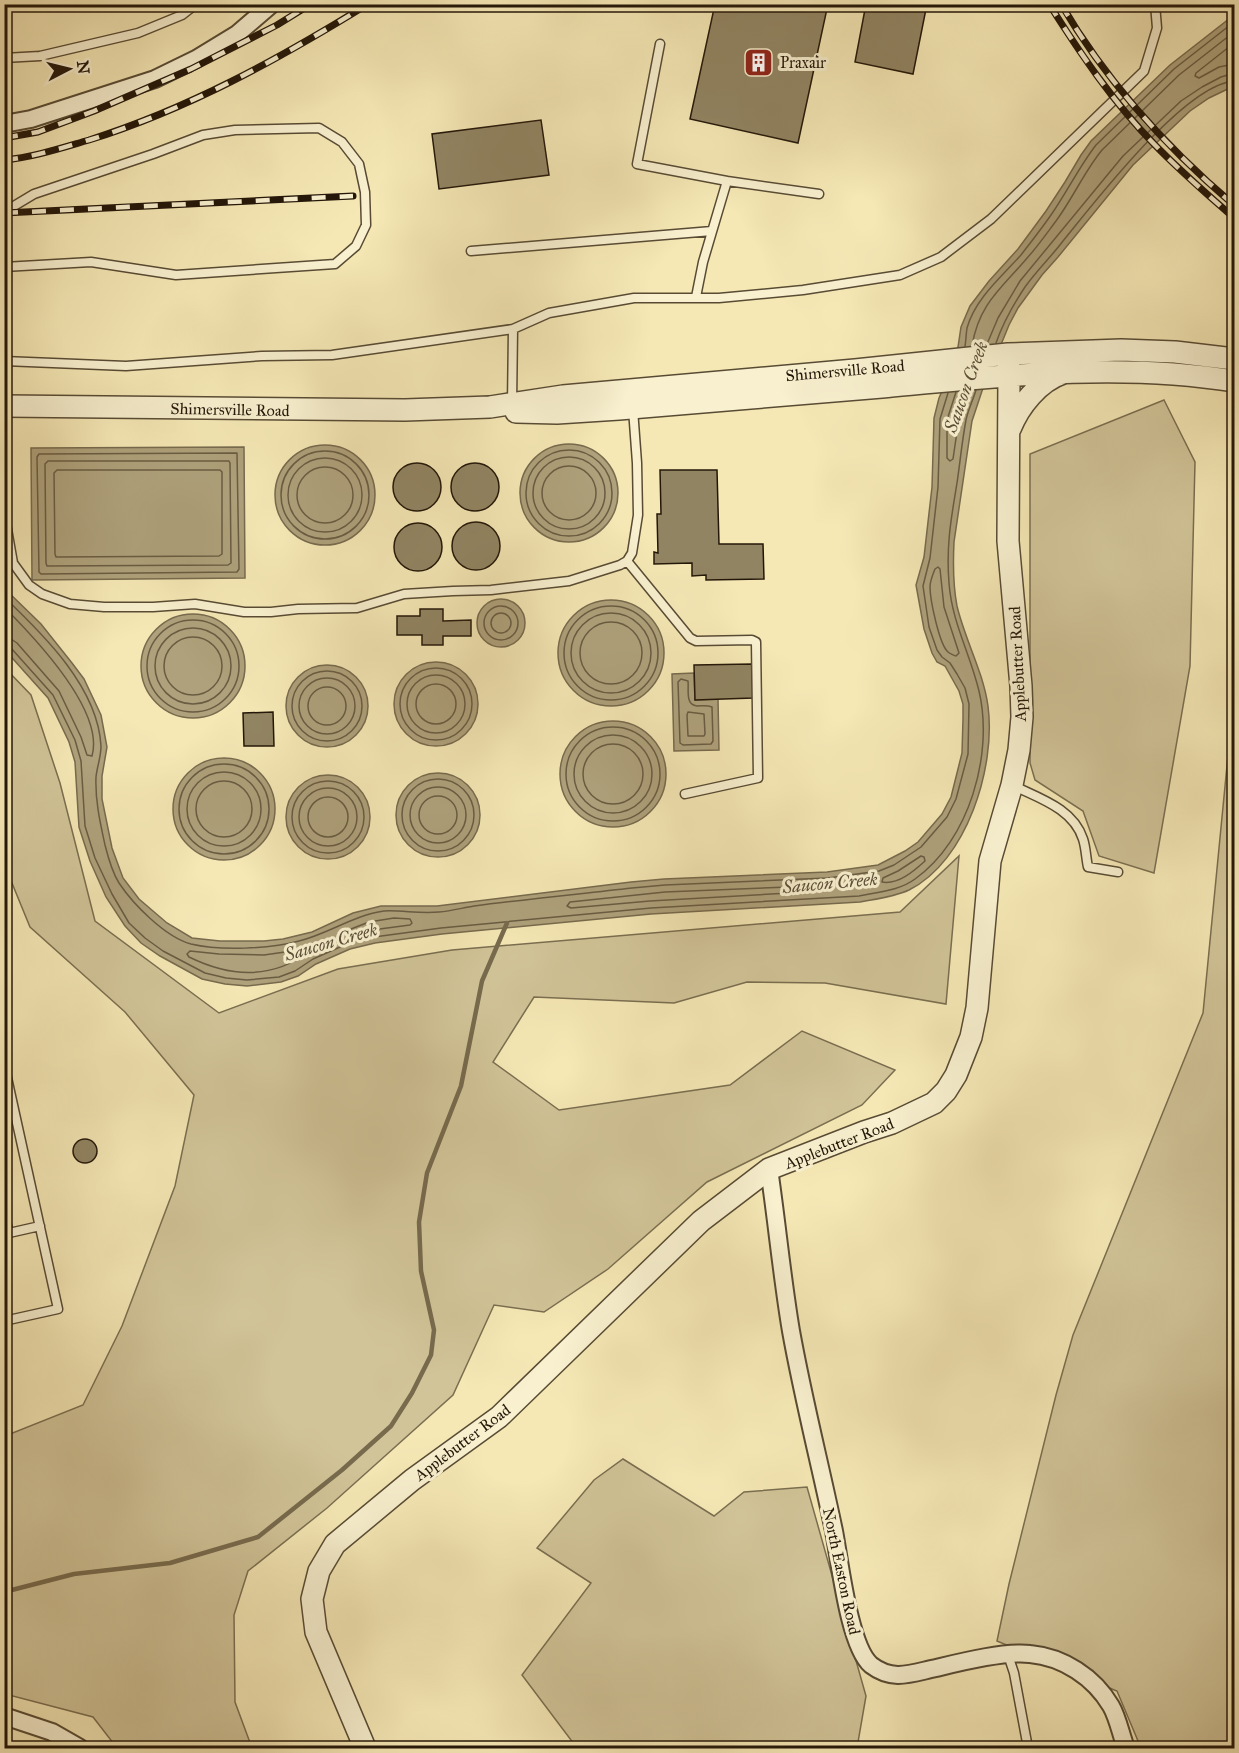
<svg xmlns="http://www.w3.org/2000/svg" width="1239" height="1753" viewBox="0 0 1239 1753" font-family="'IM FELL Great Primer',serif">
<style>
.green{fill:#d1c498;stroke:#7a6e50;stroke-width:1.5}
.water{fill:#aea17b;stroke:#776a4d;stroke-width:1.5}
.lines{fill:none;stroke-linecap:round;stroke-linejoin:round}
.shore{stroke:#695c42;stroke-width:1.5}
.stream{stroke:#776a4d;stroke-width:4.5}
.building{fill:#918462;stroke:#241709;stroke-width:1.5}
.service-casing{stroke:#584b34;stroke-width:11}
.minor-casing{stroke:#584b34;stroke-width:20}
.tertiary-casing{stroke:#584b34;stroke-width:24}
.service{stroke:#f8f0cf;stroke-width:8}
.minor{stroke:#f8f0cf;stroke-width:16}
.tertiary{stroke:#f8f0cf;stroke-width:21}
.rail-casing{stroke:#241709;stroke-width:7}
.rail{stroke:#f8f0cf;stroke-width:4.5;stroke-dasharray:14;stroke-linecap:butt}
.labels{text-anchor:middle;stroke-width:6;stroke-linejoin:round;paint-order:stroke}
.poi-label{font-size:16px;fill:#241709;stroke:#f8f0cf;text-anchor:start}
.street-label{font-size:16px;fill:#241709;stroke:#f8f0cf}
.water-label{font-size:18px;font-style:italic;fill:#5b4e37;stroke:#f8f0cf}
</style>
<rect width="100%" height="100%" fill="#f5e8b5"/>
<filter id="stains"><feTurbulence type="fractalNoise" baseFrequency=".00333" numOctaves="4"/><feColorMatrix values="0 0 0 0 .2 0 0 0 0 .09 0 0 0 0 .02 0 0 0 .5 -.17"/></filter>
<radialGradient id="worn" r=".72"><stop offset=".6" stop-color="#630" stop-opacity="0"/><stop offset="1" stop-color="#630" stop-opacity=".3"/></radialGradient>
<!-- green -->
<path class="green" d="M1164,400L1195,462L1190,666L1154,873L1099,856L1083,811L1035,780L1030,763V454Z
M5,668L31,695L60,783L95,921L219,1013L338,969L452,950L900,912L959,856L946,1004L825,983L747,982L674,1003L534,997L493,1062L559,1110L730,1085L802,1031L895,1070L862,1105L707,1182L608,1269L544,1312L494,1305L453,1395L327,1508L248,1571L234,1615L235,1702L252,1748H117L93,1717L5,1694V1436L83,1405L122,1326L175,1186L194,1095L125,1012L30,927L5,866Z
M1234,736V1748H1141L1117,1691L997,1641L1009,1584L1056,1395L1073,1335L1203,1013L1229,745Z
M623,1459L714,1516L744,1492L807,1487L866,1696L857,1748H577L522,1675L591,1583L537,1548L594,1480Z"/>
<!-- water -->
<path class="water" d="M1234,15V86L1209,98L1190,111L1133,165L1058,257L1042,275L1018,308L1009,325L982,391L972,421L954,542C953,562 953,585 957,606C965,640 983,671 988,706C996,767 967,861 909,890C894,897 876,899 860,902L651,914L442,934L375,943L350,949L316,964L298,976L281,982L247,986L225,984L202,979L160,956L141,943L125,926L106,897L90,861L79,827L75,762L69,742L48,698L5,650L4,588L41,624L72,663L84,679L101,715L107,747L102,776V799L112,848L123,878L139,899L167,923L192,938L220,941H264L283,939L312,932L353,913L381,906H437L631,882L664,879L827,872L878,865L905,851L918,842L942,814L951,797L962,753L963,719V704L959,691L945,666L937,662L932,653L924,629L916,585L924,557L932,487L934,418L939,398L954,363L958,347L961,327L970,306L989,281L1018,249L1046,211L1065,182L1081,155L1091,141L1170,65Z
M520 493a49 49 0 1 1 98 0a49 49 0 1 1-98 0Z
M275 495a50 50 0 1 1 100 0a50 50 0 1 1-100 0Z
M244,447L245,578L32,580L31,448Z
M477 623a24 24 0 1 1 48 0a24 24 0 1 1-48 0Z
M558 653a53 53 0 1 1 106 0a53 53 0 1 1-106 0Z
M141 666a52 52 0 1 1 104 0a52 52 0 1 1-104 0Z
M394 704a42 42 0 1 1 84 0a42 42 0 1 1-84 0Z
M286 706a41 41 0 1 1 82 0a41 41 0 1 1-82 0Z
M694,673L695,700L718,699L719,750L674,751L672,674Z
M560 774a53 53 0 1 1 106 0a53 53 0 1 1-106 0Z
M173 809a51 51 0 1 1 102 0a51 51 0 1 1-102 0Z
M396 815a42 42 0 1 1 84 0a42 42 0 1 1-84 0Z
M286 817a42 42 0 1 1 84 0a42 42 0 1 1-84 0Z"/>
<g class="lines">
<!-- shore -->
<path class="shore" d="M1234,43L1196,73L1195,76L1199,78L1219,67L1234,64
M996,343C1003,323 1013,305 1025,287C1037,270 1051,257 1063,241C1095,202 1184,85 1234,81
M987,344L998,318L1020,281L1123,156L1181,101L1202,87L1221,77L1234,73
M965,346C966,341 966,334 967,328C975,299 1001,277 1021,255C1031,242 1042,228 1051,215C1067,192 1079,167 1096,145L1174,69L1234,22
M972,346C979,303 1002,288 1028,257C1038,246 1047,233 1056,221C1073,198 1084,172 1102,150L1179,75L1234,32
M956,392L947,420V458L950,461L953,459L959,418L968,391
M526 493a43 43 0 1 1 86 0a43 43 0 1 1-86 0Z
M281 495a44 44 0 1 1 88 0a44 44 0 1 1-88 0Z
M237,453L239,569L237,572L41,574L39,572L37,457L39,454Z
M533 493a36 36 0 1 1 72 0a36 36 0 1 1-72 0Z
M288 495a37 37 0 1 1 74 0a37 37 0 1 1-74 0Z
M48,461H229L230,463L231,563L228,565L47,566L46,563L45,464Z
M542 493a27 27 0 1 1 54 0a27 27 0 1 1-54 0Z
M297 495a28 28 0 1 1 56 0a28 28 0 1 1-56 0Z
M57,470H220L222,472V554L219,556L56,557L55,554L54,473Z
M938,567L940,569L944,607L959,653L956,656C955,656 949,653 948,652C939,644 930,599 930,587C930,581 933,574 935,569Z
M4,597C44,635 98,688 101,746C101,757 97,767 96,777C95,800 100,822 105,845C108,857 112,872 119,883C133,904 165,937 191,944C220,951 270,949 299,941C328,934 354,915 384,911C402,910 420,914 439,912C451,911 462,908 474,906C527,899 580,894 632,888L665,885L828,878L879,871L894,865L921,847L947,817L956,799L968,754L969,704L965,688L957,674L950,663L942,657L937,650L929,627L923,586L930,558L938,487L940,419L948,393
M484 623a17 17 0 1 1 34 0a17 17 0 1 1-34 0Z
M564 653a47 47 0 1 1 94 0a47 47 0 1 1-94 0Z
M4,607C34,637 105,710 92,756L87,755L81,737L59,691L17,643L11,639H4
M491 623a10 10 0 1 1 20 0a10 10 0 1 1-20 0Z
M571 653a40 40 0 1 1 80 0a40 40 0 1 1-80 0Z
M147 666a46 46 0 1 1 92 0a46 46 0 1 1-92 0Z
M580 653a31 31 0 1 1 62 0a31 31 0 1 1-62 0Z
M155 666a38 38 0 1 1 76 0a38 38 0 1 1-76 0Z
M164 666a29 29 0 1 1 58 0a29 29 0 1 1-58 0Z
M4,646L11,648L53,695L75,740L81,761L85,826L95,858L112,894L129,923L145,938L163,951L205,973L226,978L247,980L279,977L295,971L313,959L349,943L374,937L441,928L651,908L859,896C877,892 899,891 915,879C969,841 994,754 979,691C970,653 952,623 949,583C946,546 951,519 957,483C960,463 962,441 966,420C968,410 973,400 976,390
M400 704a36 36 0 1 1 72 0a36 36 0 1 1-72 0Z
M292 706a35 35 0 1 1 70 0a35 35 0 1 1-70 0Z
M407 704a29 29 0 1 1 58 0a29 29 0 1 1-58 0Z
M299 706a28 28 0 1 1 56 0a28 28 0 1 1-56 0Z
M681,679L688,681C689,690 685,705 697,706C703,706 707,705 712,707L713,741L711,744L683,745L680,743L678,682Z
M416 704a20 20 0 1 1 40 0a20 20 0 1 1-40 0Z
M308 706a19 19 0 1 1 38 0a19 19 0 1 1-38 0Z
M688,712L704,714L705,734L704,736H688L687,715Z
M566 774a47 47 0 1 1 94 0a47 47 0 1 1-94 0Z
M574 774a39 39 0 1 1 78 0a39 39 0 1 1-78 0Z
M583 774a30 30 0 1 1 60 0a30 30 0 1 1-60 0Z
M179 809a45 45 0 1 1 90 0a45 45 0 1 1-90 0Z
M187 809a37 37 0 1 1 74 0a37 37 0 1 1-74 0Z
M402 815a36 36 0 1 1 72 0a36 36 0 1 1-72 0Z
M196 809a28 28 0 1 1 56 0a28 28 0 1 1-56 0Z
M292 817a36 36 0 1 1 72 0a36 36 0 1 1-72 0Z
M410 815a28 28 0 1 1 56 0a28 28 0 1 1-56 0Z
M299 817a29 29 0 1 1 58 0a29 29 0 1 1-58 0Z
M419 815a19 19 0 1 1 38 0a19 19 0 1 1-38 0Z
M308 817a20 20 0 1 1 40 0a20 20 0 1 1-40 0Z
M921,856L924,857L925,861C914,871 898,885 882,882L883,878L898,871Z
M789,887L792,890L789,893L650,901L571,908L567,906L570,902L665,892Z
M394,918L410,919L412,923L410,925L372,930L353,934L350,932L351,929L369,922Z
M307,947L309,949V952C270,980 230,977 189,957L187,954L190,951L219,954L264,955L285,952Z"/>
<!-- stream -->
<path class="stream" d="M4,1592L74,1574L170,1563L258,1537L342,1470L391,1426L412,1393L431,1355L434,1330L421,1271L419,1222L427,1173L461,1086L482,981L507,923"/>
</g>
<!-- building -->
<path class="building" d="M715,4H828L798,143L690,119Z
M866,4H927L913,74L855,62Z
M541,120L549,175L439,189L432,134Z
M393 487a24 24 0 1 1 48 0a24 24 0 1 1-48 0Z
M451 487a24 24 0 1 1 48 0a24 24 0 1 1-48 0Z
M660,470H717L719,544H763L764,579L706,580V575L692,576V563L654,564V552L658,553L657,514H661Z
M452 546a24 24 0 1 1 48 0a24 24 0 1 1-48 0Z
M394 547a24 24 0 1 1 48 0a24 24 0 1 1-48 0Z
M420,609H443V621L471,620V636H443V645H422V635H397V616H420Z
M752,664L753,698L695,700L694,665Z
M273,712L274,746H244L243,713Z
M73 1151a12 12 0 1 1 24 0a12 12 0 1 1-24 0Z"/>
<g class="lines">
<defs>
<path id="service" d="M660,44L637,164L727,181
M4,58L40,56L138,33L182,15L196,4
M4,212L34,194L153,154L203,135L235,130L319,128L342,142L359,164L365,192L366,225L356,246L335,264L176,275L91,262L4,267
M471,251L712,231
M696,297L703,262L727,181L819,194
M4,361L126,366L262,356L332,355L513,329L549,313L634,298H719L803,290L900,275L941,257L991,219L1144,71L1157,28L1155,4
M512,404L513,329
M4,512L13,563L29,585L42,594L70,604L104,607H153L195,604L244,612H271L298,609L357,608L404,594L453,591L491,590L569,581L620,565L627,561L632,553L638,515L637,463L633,409
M627,561L690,638L696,641L752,640L756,642L758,778L685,794
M1012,785C1038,798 1073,808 1083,839C1086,848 1086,858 1088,867L1118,872
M4,1064L58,1309L4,1321
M4,1214L9,1233L40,1226
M1008,1655L1014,1673L1028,1748"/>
<path id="minor" d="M4,124L31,119L155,79L196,59L237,34L272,4
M769,1169C777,1223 782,1278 791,1331C803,1398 820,1464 834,1531C840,1562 849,1646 871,1665C893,1682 912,1673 936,1668C961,1662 1005,1651 1030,1654C1063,1657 1094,1677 1111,1706C1118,1718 1121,1735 1126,1748
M4,1716L52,1732L80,1748"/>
<path id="tertiary" d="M4,406L405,410L490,407L563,396L855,370L1008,354L1121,350L1175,352L1234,359
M516,412L557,413L619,409C707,401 794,395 882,387C999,376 1117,362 1234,381
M1010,429C1019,406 1039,381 1063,373
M365,1748L316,1632L312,1599L319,1571L335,1544L412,1480L499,1417L701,1221L769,1169L864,1132L892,1123L934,1103L946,1091L956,1075L971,1037L977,1008L990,861L1012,785L1019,750L1022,717L1021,686L1008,541L1009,375L1008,354"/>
</defs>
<!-- service casing -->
<use href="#service" class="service-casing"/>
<!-- minor casing -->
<use href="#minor" class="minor-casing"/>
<!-- tertiary casing -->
<use href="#tertiary" class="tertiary-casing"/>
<!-- service -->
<use href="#service" class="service"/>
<!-- minor -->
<use href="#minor" class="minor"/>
<!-- tertiary -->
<use href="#tertiary" class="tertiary"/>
<defs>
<path id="rail" d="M1049,4C1080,53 1113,102 1154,144C1179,170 1207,194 1234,218
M1061,4C1106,81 1167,148 1234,205
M4,138L38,132L94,111L191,69L277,25L311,4
M4,160C34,157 61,148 89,140C188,109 279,59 368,4
M4,213L353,196"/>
</defs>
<!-- rail casing -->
<use href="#rail" class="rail-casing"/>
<!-- rail -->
<use href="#rail" class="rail"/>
</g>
<!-- icons -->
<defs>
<symbol id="building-square" viewBox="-11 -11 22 22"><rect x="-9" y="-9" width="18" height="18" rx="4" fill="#8f2418" stroke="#f8f0cf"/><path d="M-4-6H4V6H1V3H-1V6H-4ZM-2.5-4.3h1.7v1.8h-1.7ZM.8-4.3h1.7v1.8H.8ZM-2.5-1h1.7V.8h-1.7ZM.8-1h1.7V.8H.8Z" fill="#fff"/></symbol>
</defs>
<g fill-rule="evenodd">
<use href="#building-square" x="742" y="46" width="33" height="33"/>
</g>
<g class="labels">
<!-- poi labels -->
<g class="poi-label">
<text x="780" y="68">Praxair</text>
</g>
<!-- street labels -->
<g class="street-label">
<text transform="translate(845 370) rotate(-5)" y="6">Shimersville Road</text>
<text transform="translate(230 409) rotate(1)" y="6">Shimersville Road</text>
<text transform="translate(1017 664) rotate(-93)" y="6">Applebutter Road</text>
<text transform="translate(839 1143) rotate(-21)" y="6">Applebutter Road</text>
<text transform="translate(462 1442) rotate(-37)" y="6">Applebutter Road</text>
<text transform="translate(842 1571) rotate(78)" y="6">North Easton Road</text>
</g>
<!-- water labels -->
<g class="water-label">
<text transform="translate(966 387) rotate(-70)" y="6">Saucon Creek</text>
<text transform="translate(830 883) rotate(-5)" y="6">Saucon Creek</text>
<text transform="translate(331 942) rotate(-16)" y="6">Saucon Creek</text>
</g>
</g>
<!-- margin -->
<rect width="1239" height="1753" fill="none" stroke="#f5e8b5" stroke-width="24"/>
<rect x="6" y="6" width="1227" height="1741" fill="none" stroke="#241709" stroke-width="3"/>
<rect x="12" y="12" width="1215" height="1729" fill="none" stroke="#241709" stroke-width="1.5"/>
<!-- north arrow -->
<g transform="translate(69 69) rotate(83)" stroke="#f8f0cf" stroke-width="4.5" paint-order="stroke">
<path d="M0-4.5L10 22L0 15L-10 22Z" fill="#241709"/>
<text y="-9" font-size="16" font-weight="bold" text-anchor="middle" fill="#241709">N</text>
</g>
<rect width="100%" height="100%" filter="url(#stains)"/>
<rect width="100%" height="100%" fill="url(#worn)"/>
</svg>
